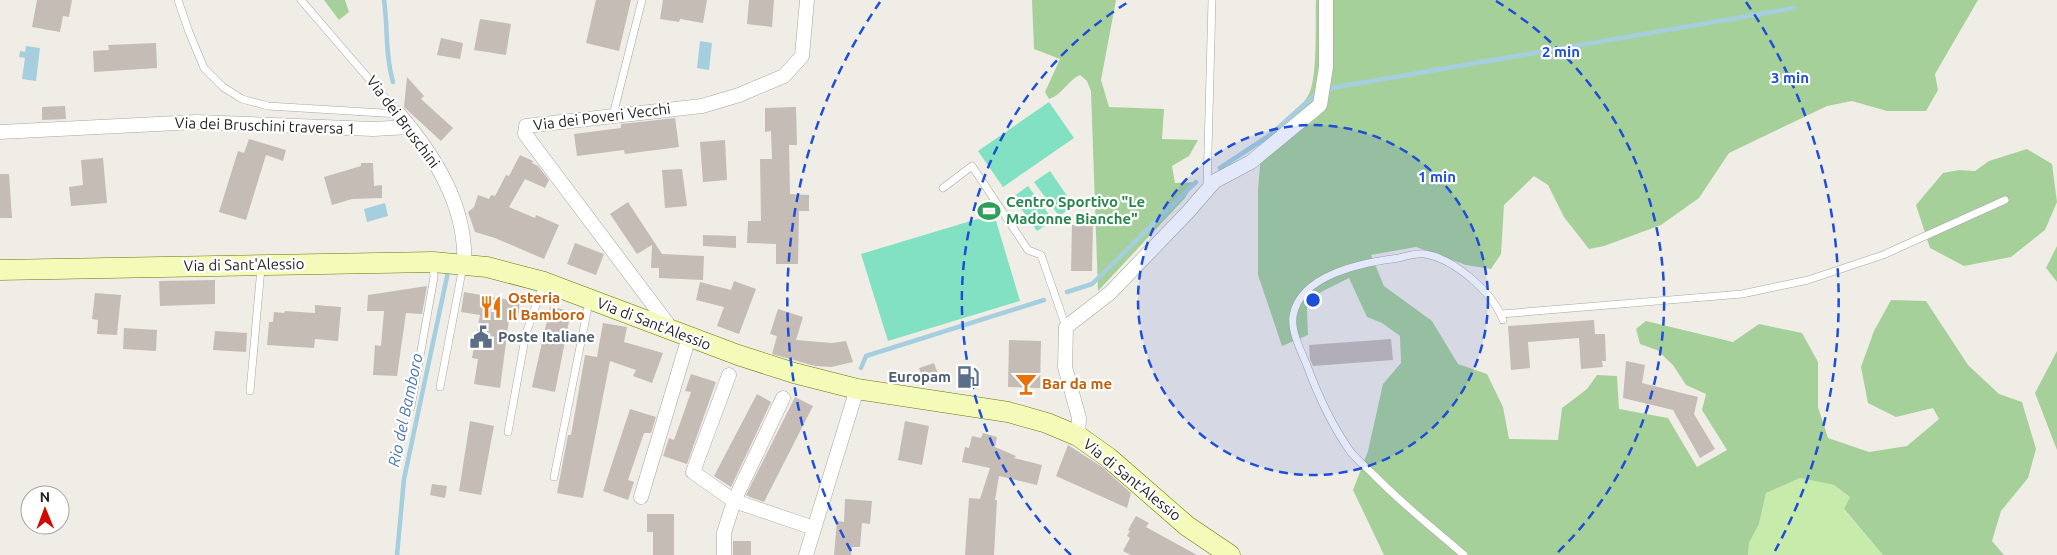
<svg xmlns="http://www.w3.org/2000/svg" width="2057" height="555" viewBox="0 0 2057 555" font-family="Ubuntu,sans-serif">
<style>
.grass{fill:#c7ebab}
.forest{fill:#a6d099}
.pitch{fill:#82e1c2}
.water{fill:#a5cedf}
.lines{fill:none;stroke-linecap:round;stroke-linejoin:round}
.stream{stroke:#a5cedf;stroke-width:4.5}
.building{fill:#c5bcb5}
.lane-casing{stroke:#a6a6a6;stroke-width:8}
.street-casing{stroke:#a6a6a6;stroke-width:15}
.secondary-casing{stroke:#667a03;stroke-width:21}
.lane{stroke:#fff;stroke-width:7}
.street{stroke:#fff;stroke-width:14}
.secondary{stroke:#f4fbb9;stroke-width:20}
.ring{fill:none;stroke:#1d4ed8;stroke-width:2.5;stroke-dasharray:9 6}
.labels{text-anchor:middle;stroke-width:4.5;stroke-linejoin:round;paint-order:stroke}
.street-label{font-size:15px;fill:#1f1f1f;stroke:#fff}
.leisure-label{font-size:15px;font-weight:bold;fill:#27864d;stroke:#fff;text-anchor:start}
.food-label{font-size:15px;font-weight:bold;fill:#c56008;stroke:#fff;text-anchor:start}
.service-label{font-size:15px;font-weight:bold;fill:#4e5e75;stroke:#fff;text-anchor:start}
.water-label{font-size:16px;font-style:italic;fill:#4977b2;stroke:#fff}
.centre{fill:#1d4ed8;stroke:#fff;stroke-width:2.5}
.ring-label{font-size:15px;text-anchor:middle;font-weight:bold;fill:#1d4ed8;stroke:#fff;stroke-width:4.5;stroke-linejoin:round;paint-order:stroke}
</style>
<rect width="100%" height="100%" fill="#f0ede6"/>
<!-- grass -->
<path class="grass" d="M1800,478L1834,485L1851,498L1844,510L1883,555H1748L1749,543L1759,524L1766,493Z"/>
<!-- forest -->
<path class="forest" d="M324,0H345L349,12L339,20Z
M1032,0H1116L1101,80L1109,107L1164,109L1162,139L1198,140L1189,156L1172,166L1175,183L1194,182L1185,198L1098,291L1091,91L1087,81L1080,75C1067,81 1062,95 1049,99L1045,92L1060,59L1034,49Z
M1316,0H1978L1935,74L1938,90L1926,111H1887L1852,101L1827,106L1729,153L1699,198L1661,225L1604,246L1589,249L1564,217L1548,185L1534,176L1504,205L1501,254L1491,269L1466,265L1416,247L1371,255L1384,286L1432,321L1458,364L1487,374L1503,407L1509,439L1558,440L1562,408L1587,389L1597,375L1617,376L1619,409L1668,418L1697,467L1727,450L1702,410L1706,394L1686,385L1673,365L1657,350L1640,344L1636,329L1646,321L1733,342L1759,324L1802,333L1818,362V407L1828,438L1869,452L1907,446L1939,419L1933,408L1896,417L1868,403L1861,367L1874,331L1891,300L1926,301L1968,365L1999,394L2022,402L2036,449L2028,478L2001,511L1992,541L2004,555H1883L1844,509L1850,497L1834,485L1800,478L1766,493L1759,524L1749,543L1748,555H1384L1353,490L1368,451L1383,384L1401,363L1400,336L1382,323L1367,317L1349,278L1321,292L1307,308L1308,335L1282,346L1258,275V190L1262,141C1276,128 1301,110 1309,94C1318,75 1315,22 1316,0Z
M2027,149L2052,164L2057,202L2045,230L2011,257L1964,266L1930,248L1916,205L1943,173L1959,170L1975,171L1989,161Z
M2057,246V282L2046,268Z
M2057,351V450L2035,393Z"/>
<!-- pitch -->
<path class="pitch" d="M1049,102L1074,138L1003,187L978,151Z
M1050,171L1074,206L1059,216L1034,182Z
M1028,186L1053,220L1037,231L1013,197Z
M994,214L1020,301L888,341L861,254Z"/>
<!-- water -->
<path class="water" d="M700,41L712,43L709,70L697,68Z
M26,46L40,48L36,81L22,79L25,58L19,57L20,51L25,52Z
M385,203L388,216L367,222L364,209Z"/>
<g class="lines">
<!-- stream -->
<path class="stream" d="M384,0C388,28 385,55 393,82
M1326,89L1794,8
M1220,168L1270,135L1317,93
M1067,292L1092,284L1196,182
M861,368L866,356L1044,300
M397,555L404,479L448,272"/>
</g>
<!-- building -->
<path class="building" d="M37,0H72L69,17L63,16L60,32L32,27Z
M596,0H631L619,51L586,43Z
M663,0H707L703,23L680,19L679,22L660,19Z
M749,0H774L772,27L747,24Z
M480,19L511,24L506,55L474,50Z
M441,38L463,43L460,59L437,55Z
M156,43L157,68L94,72L93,51L109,50L108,45Z
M407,77L424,96L421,99L453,128L441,141L404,107Z
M65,106L66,119L42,120V107Z
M796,107L797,145H789L790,194L809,195V211H799L798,264H776V244L747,243L748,221H761L760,159H772L771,131L765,132V108Z
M675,118L679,147L625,154L624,150L577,156L574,134L621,128V124Z
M249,139L286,150L283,161L266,155L246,220L219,212L238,151L244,153Z
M725,140L727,180L703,182L700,142Z
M520,155L533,161L532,163L538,166L549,180L545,188L525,179L509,207L535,218L536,215L559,225L544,259L495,238L475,232L468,212L474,207L478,195L489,199L491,195L495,196L506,175L509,176Z
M103,158L107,203L71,206L69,187L83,185L81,160Z
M361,163H373L374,186L382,185V198L352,199L332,205L324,177L361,166Z
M682,169L687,206L665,208L662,170Z
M0,174H9L12,218H0Z
M628,202L662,254L704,256L703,280L659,278V268H651L652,245L637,254L610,214Z
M1072,225H1093L1092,271H1071Z
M703,235L736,236V248L703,246Z
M575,243L604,254L596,275L567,264Z
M215,280V304L160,306L159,281Z
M734,281L756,289L739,334L717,326L724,307L696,300L700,282L731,290Z
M427,286L422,314L406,313L397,376L373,375L375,345L381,346L384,311H367L368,295Z
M464,292L520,302L517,322L509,320L500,388L474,384L478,359L472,358L480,315L461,312Z
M95,293L121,295L117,335L97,334L98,320L92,319Z
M315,305L341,307L338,341L315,339L314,348L267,345L269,322H273L274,312L284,313L285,311L315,313Z
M550,307L571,311L555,392L532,387Z
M778,309L803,317L796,340L832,343L846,341L853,362L831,367L815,366L772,354L777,336L770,334Z
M1594,320L1595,334H1605L1606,361H1602L1603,367L1581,369L1579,338L1528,342L1530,368L1511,370L1508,326Z
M603,323L627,327L624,342L663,353L652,383L633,376L636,370L610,361L583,498L557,493L568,435H571L585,355L597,357Z
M124,328L157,330L156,351L123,349Z
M215,331L247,333L246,352L213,350Z
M1391,339L1393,360L1313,366L1310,359L1309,345Z
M1009,340L1041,341L1040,388L1008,387Z
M1626,361L1645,365L1642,383L1698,397L1694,414L1715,449L1700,458L1673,410L1623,398Z
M934,363L938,374L923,380L919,368Z
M691,374L716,382L687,464L663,456L669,438L674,440L691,392L685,391Z
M757,394L771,402L731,487L714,476Z
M795,397L813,406L764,502L750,497L746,495Z
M630,409L656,417L651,433H644L628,480L634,482L628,500L603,491Z
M470,421L494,426L481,495L459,491Z
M905,421L929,426L922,465L898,460Z
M983,433L997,437L995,447L1016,456L1014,458L1042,465L1037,485L999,476L995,500H997L994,555H965L969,498L980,499L990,468L962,462L965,447L969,448L972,436L981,438Z
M1068,445L1102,467L1131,493L1127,508L1056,476Z
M432,484L447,486L445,498L430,495Z
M845,499L872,501L870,524L862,523L860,547H852L851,555H834L837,521L844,522Z
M647,514H674V555H653V532H647Z
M1136,516L1149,523L1146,527L1197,555H1131L1123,551L1130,538L1127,536L1130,531L1128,530Z
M733,541H751V555H733Z"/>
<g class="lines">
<defs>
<path id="lane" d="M178,0L189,32L204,68L223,87L242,99L268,106L399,114
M301,0L399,114
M613,115L642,0
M943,188L972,166L1028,250L1041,255L1066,327
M1207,188L1212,0
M1501,314L1742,294L1808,280L1883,255L2005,200
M440,387L463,266
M250,391L261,268
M411,407L434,277L433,264
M508,432L526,333L544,283
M554,477L589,302
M1464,555C1434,529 1402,504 1374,475C1366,467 1357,460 1350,451C1331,424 1317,393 1306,363C1300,349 1291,331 1293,316C1300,274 1365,262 1399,258C1407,256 1417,253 1425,254C1455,259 1493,293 1503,320"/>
<path id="street" d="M399,114C435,156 467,207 464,264
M0,132L197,122L373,129L410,127
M673,331L525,134L526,126L702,106L739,95L784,76L802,56L807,0
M729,375L693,472L734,501L783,398
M1078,436L1079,418L1065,367L1066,327L1110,293L1188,212L1215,181L1251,162L1320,105L1326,67V0
M641,497L689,337
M724,555V533L734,501L814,528
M806,555L857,389"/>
<path id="secondary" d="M0,270L433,262L487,267L544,282L738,355L794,373L857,389L1008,412L1047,423L1078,436L1109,458L1187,526L1230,555"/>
</defs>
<!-- lane casing -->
<use href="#lane" class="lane-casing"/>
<!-- street casing -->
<use href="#street" class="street-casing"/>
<!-- secondary casing -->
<use href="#secondary" class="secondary-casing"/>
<!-- lane -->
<use href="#lane" class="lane"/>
<!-- street -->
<use href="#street" class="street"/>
<!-- secondary -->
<use href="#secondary" class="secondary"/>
</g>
<!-- distance rings -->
<circle cx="1313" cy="300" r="175" fill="#1d4ed8" fill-opacity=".12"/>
<g class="ring">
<circle cx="1313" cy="300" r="175"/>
<path d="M1071 555A351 351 0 0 1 1130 1M1496 1A351 351 0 0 1 1555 555"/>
<path d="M851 551A526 526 0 0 1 880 2M1746 2A526 526 0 0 1 1775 551"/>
</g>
<!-- icons -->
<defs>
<symbol id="stadium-bare" viewBox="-9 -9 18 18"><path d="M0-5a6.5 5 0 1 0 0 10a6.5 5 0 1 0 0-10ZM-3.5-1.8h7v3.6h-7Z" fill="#2e9e5b" stroke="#fff" stroke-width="2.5" paint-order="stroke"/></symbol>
<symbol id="restaurant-bare" viewBox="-9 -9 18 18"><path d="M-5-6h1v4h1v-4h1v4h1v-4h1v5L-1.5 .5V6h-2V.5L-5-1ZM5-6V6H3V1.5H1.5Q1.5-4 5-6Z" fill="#e8710a" stroke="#fff" stroke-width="2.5" paint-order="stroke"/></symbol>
<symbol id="civic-bare" viewBox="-9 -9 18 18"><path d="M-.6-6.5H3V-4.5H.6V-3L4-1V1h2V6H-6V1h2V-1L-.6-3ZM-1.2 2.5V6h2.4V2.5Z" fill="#5c6f8a" stroke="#fff" stroke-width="2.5" paint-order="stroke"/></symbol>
<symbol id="fuel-bare" viewBox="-9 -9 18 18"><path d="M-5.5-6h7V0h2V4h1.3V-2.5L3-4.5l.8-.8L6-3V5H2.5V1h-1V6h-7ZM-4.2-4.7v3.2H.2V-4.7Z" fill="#5c6f8a" stroke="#fff" stroke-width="2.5" paint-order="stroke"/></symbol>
<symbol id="bar-bare" viewBox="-9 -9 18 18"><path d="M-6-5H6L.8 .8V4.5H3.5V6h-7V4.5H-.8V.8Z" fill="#e8710a" stroke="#fff" stroke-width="2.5" paint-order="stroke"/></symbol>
</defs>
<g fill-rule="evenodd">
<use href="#stadium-bare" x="973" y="195" width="32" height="32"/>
<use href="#restaurant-bare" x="475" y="291" width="32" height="32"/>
<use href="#civic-bare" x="465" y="321" width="32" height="32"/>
<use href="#fuel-bare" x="952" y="361" width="32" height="32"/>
<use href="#bar-bare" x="1010" y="368" width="32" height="32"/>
</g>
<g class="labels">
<!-- street labels -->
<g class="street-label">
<text transform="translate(602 117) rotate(-7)" y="5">Via dei Poveri Vecchi</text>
<text transform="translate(403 122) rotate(53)" y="5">Via dei Bruschini</text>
<text transform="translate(265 126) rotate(2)" y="5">Via dei Bruschini traversa 1</text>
<text transform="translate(244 265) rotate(-1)" y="5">Via di Sant'Alessio</text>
<text transform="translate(654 324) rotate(21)" y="5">Via di Sant'Alessio</text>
<text transform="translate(1132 480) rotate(39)" y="5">Via di Sant'Alessio</text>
</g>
<!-- leisure labels -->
<g class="leisure-label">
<text x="1006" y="207">Centro Sportivo "Le<tspan x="1006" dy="17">Madonne Bianche"</tspan></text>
</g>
<!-- food labels -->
<g class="food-label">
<text x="508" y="303">Osteria<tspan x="508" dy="17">Il Bamboro</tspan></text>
<text x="1042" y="389">Bar da me</text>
</g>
<!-- service labels -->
<g class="service-label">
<text x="498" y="342">Poste Italiane</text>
<text x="951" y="382" text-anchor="end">Europam</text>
</g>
<!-- water labels -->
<g class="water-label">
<text transform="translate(405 410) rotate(-78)" y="6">Rio del Bamboro</text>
</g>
</g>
<circle cx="1313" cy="300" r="8" class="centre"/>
<g class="ring-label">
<text x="1561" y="57">2 min</text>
<text x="1790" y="83">3 min</text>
<text x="1437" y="182">1 min</text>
</g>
<!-- north arrow -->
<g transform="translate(45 510) rotate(359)"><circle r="24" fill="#ffffff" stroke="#a5a5a5"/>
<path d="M0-4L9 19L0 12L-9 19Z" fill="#cf0c00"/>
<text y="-8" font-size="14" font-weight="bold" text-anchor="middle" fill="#1f1f1f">N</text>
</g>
</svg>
